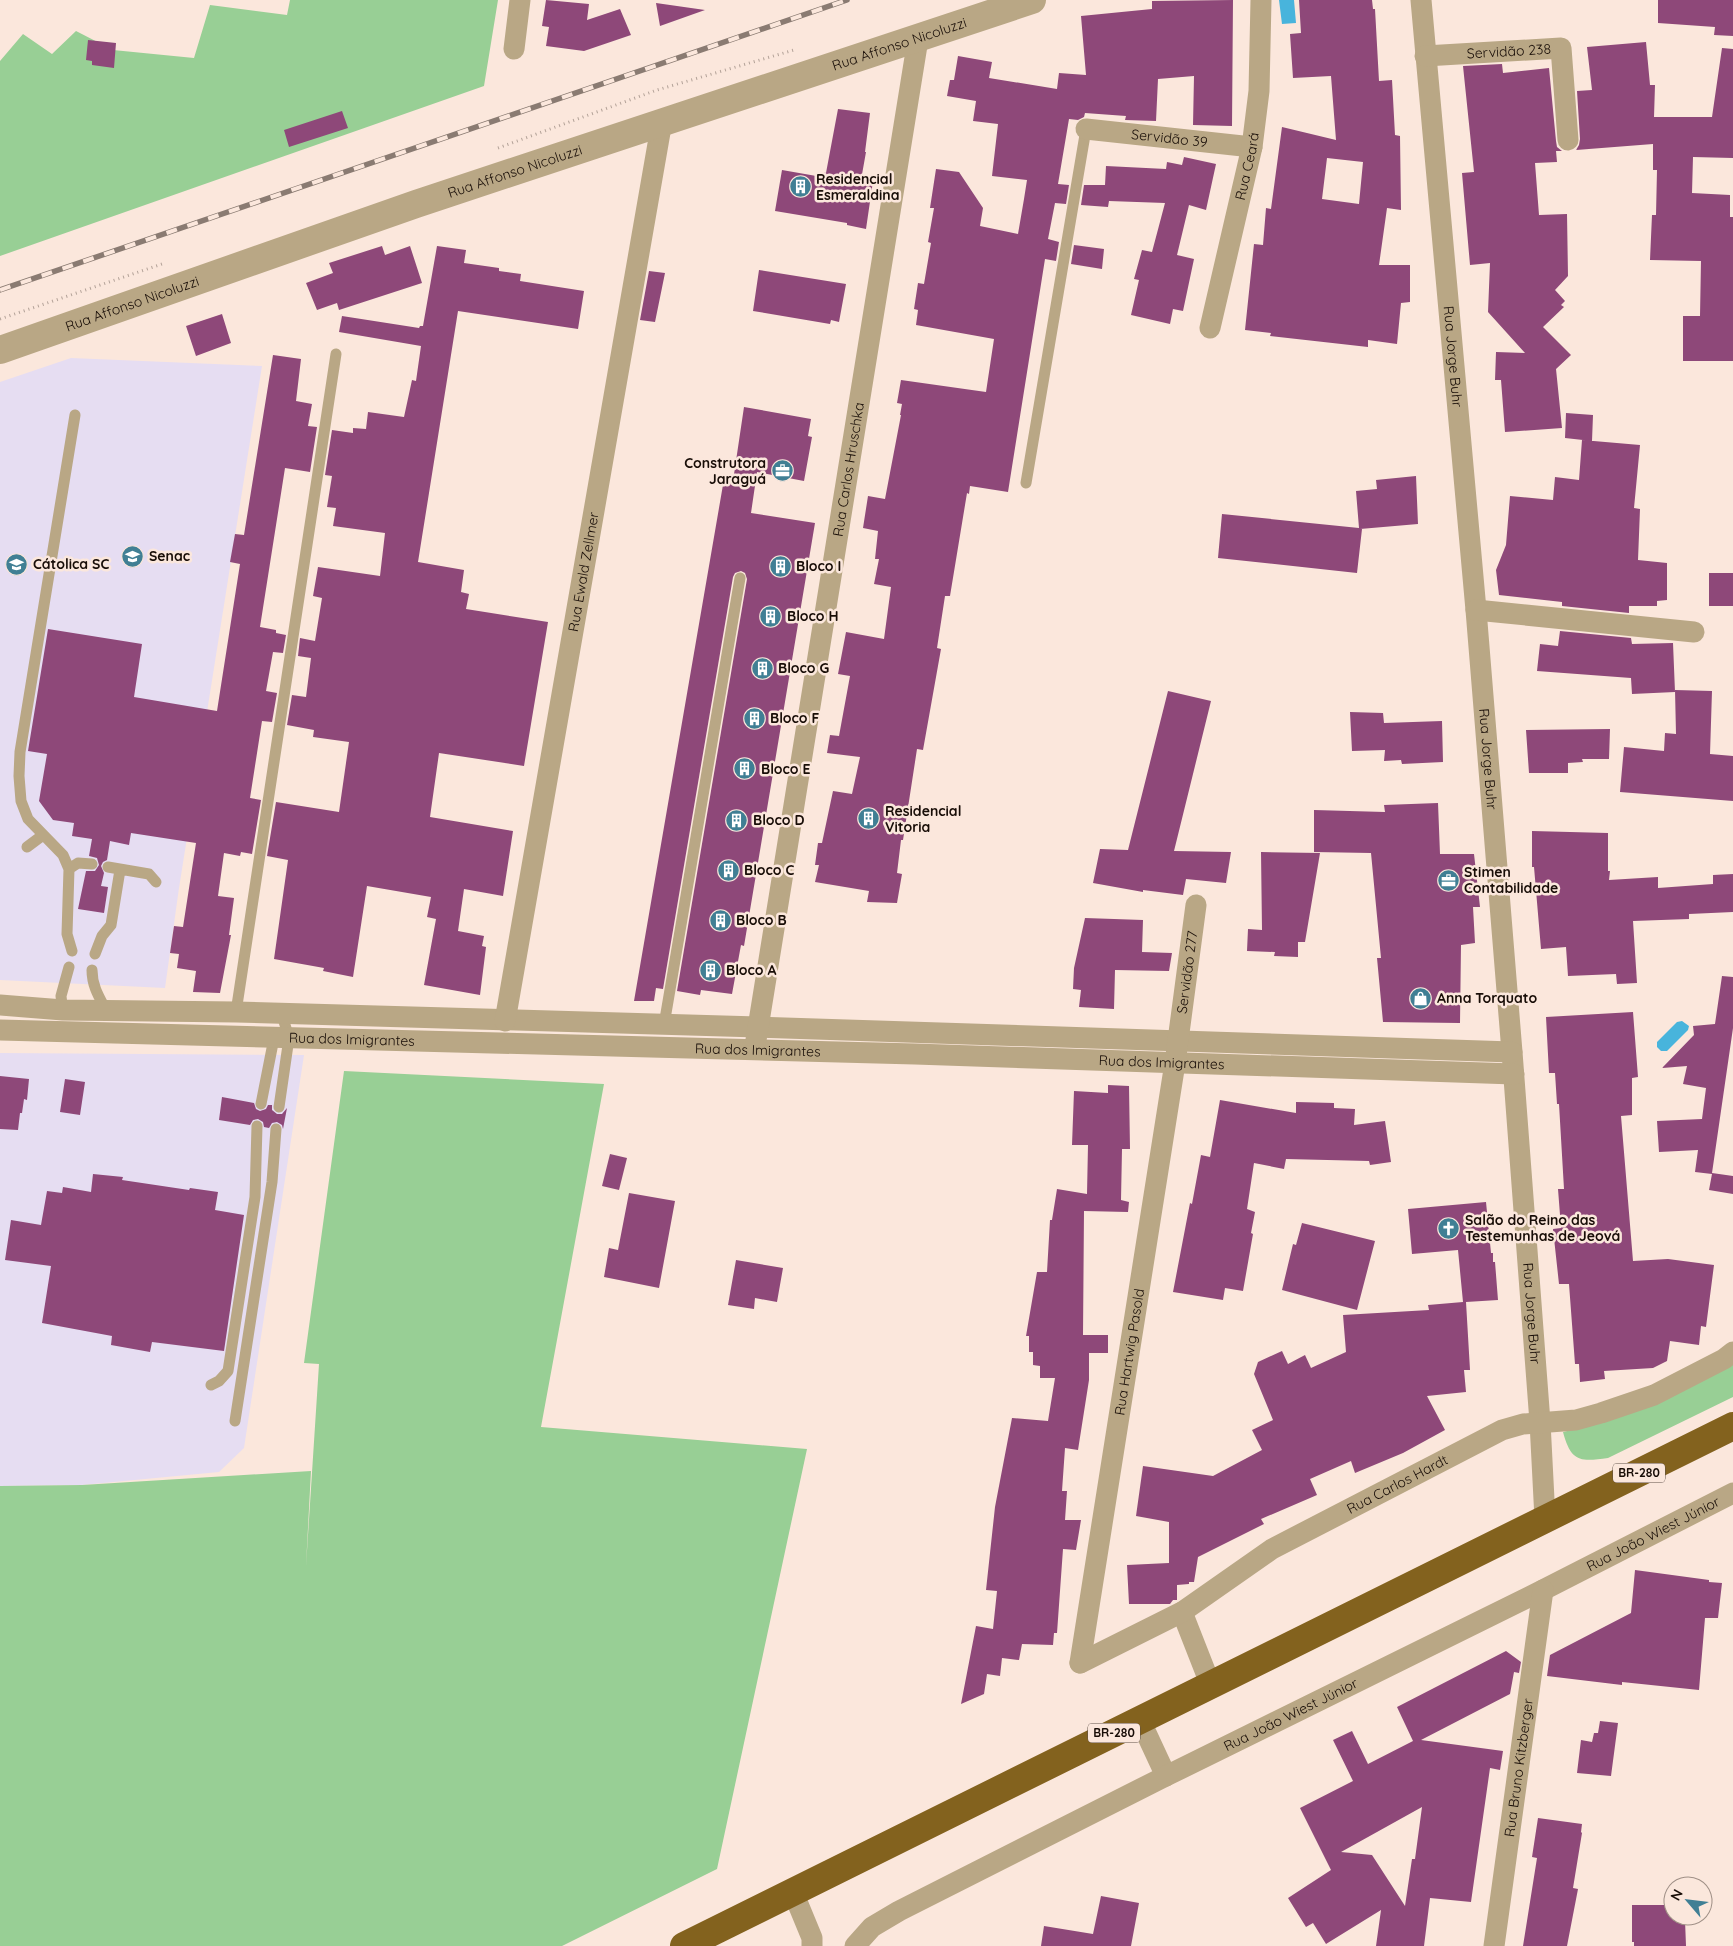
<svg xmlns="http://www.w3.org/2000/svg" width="1733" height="1946" viewBox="0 0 1733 1946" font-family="Quicksand,sans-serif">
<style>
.education{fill:#e6ddf2}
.green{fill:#98cf95}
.water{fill:#48b4dc}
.building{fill:#8e4879;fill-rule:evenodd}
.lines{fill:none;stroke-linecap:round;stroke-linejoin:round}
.path{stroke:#b3a298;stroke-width:3;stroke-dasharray:1 4;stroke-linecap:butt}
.service{stroke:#b9a785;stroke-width:11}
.minor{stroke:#b9a785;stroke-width:21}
.tertiary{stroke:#b9a785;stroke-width:28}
.trunk{stroke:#83621e;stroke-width:28}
.rail-casing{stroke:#8a7b72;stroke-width:5.5}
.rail{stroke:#fbe7dc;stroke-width:4;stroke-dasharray:11;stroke-linecap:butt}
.labels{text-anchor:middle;stroke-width:5;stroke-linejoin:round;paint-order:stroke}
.shield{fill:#fbe7dc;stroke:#5c4e47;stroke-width:1}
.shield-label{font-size:12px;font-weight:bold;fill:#180d07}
.street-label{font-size:14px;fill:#180d07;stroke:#fbe7dc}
.poi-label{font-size:14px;font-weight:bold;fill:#180d07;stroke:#fbe7dc;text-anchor:start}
</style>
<rect width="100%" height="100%" fill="#fbe7dc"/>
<!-- education -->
<path class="education" d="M71,358L262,366L179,888L165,988L0,980V382Z
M0,1053L304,1055L244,1448L219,1472L82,1485L0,1486Z"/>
<!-- green -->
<path class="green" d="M290,0H498L484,86L0,256V61L23,34L52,54L76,31L113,50L194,58L210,5L287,15Z
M344,1071L604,1084L541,1427L807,1449L717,1869L562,1946H0V1486L82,1485L311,1471L306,1566L319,1364L304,1363Z
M1733,1363V1397L1608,1458C1580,1462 1571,1462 1563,1432L1588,1426Z"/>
<!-- water -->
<path class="water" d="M1279,0H1294L1296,23L1282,24Z
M1682,1021L1689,1026L1688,1030L1667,1051H1661L1657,1047V1042L1677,1022Z"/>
<!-- building -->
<path class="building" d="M546,0L589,4L587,20L620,9L631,35L584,51L546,46L549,27L542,26Z
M1233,0L1232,126L1193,125L1194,76L1158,79L1156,121L1125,120L1126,116L1085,113L1084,117L1078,120L1069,119L1058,184L1069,185L1066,204L1055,203L1048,239L1059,242L1056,261L1045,259L1008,492L970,486L969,494L967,493L950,596H945L937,648L941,649L923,750L917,749L903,840H901L897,873L902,874L897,903L867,902L869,891L815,882L819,865H815L818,843H822L833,791L852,794L860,757L827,753L830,735L839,736L850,676L838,674L846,632L884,639L891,587L874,584L879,559H875L878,531L863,528L868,496L885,499L901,415H900L902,404L897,403L901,380L986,392L994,339L916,325L918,310L914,309L918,283L924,284L931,243L928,242L934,208H930L936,169L959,172L983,208L980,226L1018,234L1024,199L1027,180L992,176L998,124L973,121L976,101L947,96L950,80H954L958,56L992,62L989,78L1057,89L1059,73L1086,75L1081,16L1152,9V1Z
M1299,0H1372L1373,9H1375L1379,81L1392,80L1395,135L1400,136L1401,210L1387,208L1379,265H1410V302L1401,303L1397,344L1368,340V347L1270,336L1271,333L1245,330L1254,244L1263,245L1266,208L1271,209L1282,127L1336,140L1331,76L1293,78L1290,34L1301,33ZM1327,158L1363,162L1359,204L1322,199Z
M1658,0H1733V36L1714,35L1715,27L1658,23Z
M656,3L705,10L660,26Z
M88,40L116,43L114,68L92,65V61L86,60Z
M1646,42L1650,85H1655L1654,117H1712L1722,48L1733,49V158L1693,157L1692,193L1730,195V217H1733V361H1683V316H1700L1701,261L1650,260L1652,215H1656L1657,170H1653V144L1576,150L1579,145L1580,139L1577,91L1592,90L1587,47Z
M1502,64L1503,73L1549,68L1556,141L1557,147L1562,151H1556L1557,162L1535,163L1539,215L1567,214L1568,276L1555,290L1565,301L1561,305L1564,307L1543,327L1571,355L1556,369L1562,428L1505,432L1501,380H1495L1496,352L1525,353L1488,312L1490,263L1470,265L1462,173L1474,172L1463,66Z
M838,109L870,113L865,152H866L861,180L873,181L866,229L847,225V223L775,211L782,170L822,177L823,172L826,173Z
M342,111L348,128L289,147L284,130Z
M1184,157L1216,164L1206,210L1189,205L1177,255L1194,259L1183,311L1173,309L1170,324L1131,315L1139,280L1134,279L1142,250L1152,252L1165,203L1109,201L1108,207L1081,205L1084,185H1105L1106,166L1166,169L1167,162L1182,165Z
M1074,245L1104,249L1102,269L1071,264Z
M382,246L385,255L410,246L422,283L339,310L337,303L317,310L306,283L333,273L329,263Z
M437,246L466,250L464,263L499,268V271L521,274L520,281L584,291L578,329L458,311L418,562L464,570L461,592L469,594L466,609L548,622L524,766L439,753L430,817L513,831L503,896L464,889L458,931L484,936L482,946L486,947L480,995L424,985L436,919L427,917L431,897L367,886L353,977L323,971L324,968L274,959L288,860L267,856L276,802L339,812L349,742L313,737L314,730L287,725L292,695L306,697L311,658L298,656L300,638L315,641L322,598L313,596L318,567L380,576L385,533L333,526L336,508L327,507L332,476L325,475L332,430L353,433V428L366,429L368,412L404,417L412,380L416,381L421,346L339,332L342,316L419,328L420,326H423Z
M759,270L846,284L839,322L831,320L830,324L753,311Z
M649,271L665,273L655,322L640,320Z
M222,314L231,343L196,356L186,326Z
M273,355L301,359L296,401L312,404L308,426L317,427L310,472L285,468L260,627L276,630V633L286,635L283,653L273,652L266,691L277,693L272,722L262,721L250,798L261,800L252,854L241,852L240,856L224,853L218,896L234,898L229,935H231L220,993L193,992L196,971L177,968L179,954L170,953L174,926L183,927L196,843L131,833L129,845L110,841L107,860L103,862L101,866L104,873L101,886L108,887L104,913L78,909L86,871H95L99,865L97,858L89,856L92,839L72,836L74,823L53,820L39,801L47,754L28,751L48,629L142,644L134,697L217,711L240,564L230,562L235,534L244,535Z
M744,407L811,419L808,436L812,437L804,481L757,472L751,513L815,523L744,946L741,945L732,994L701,990L700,995L677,991L747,579L745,573L741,571L735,573L733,577L663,989L656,988L654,1001H634L724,479L733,481Z
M1566,413L1593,415L1592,441L1565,438Z
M1582,440L1640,445L1634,508L1640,509L1638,560L1667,563V600L1657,601V606H1629V613L1562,606V602L1499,595L1496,570L1506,545L1510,496L1553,500L1555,477L1579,480Z
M1416,476L1418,524L1360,529H1362L1357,573L1218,558L1222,514L1359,528L1356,491L1377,489L1376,480Z
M1709,573H1733V606H1709Z
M1560,631L1631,638L1632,644L1673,643L1675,692L1632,694L1631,678L1537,671L1540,644L1558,646Z
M1675,690L1712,691L1710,754L1733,756V801L1620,792L1624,747L1664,751L1665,733L1676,734Z
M1168,691L1211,701L1174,851L1231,852L1226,883L1186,879L1183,895L1143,890V892L1093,883L1100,849L1128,850Z
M1350,712L1383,713L1384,723L1442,721L1443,762L1402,764L1401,760L1384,761L1385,750L1352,751Z
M1610,729L1609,759H1582L1583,762L1568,763V773H1529L1526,730Z
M1438,803L1440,854H1474L1480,907H1473L1475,943L1461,945L1460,1023L1383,1022L1377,958H1381L1371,853L1314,852V810L1385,812L1384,805Z
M1532,831L1608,833V871H1610L1609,880L1658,877V888L1713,884V875L1733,874V912L1689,914V919L1633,921L1637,983L1617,984L1616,974L1568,976L1566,947L1541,949L1534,867H1532Z
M1261,852L1320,853L1305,942H1298V957L1274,956L1275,952L1247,951L1248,929L1262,930Z
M1085,918L1143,920L1142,952L1172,953L1169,971L1115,970L1114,1009L1079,1007L1081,990L1073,989L1074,968Z
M1722,976L1733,977V1028L1712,1173L1733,1176V1194L1709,1190L1712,1174L1695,1172L1698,1150L1659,1152L1657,1121L1702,1119L1706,1088L1683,1084L1687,1066L1662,1068L1694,1035L1693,1026L1715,1024Z
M1633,1012L1638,1077L1632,1078V1115L1621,1116L1633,1261L1668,1259L1714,1265L1706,1327L1701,1326L1699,1345L1670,1341L1667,1361L1653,1368L1604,1371L1605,1379L1580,1382L1579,1364H1575L1569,1284H1559L1553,1229L1561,1228L1558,1189H1564L1559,1104H1557L1555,1073H1549L1546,1017Z
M0,1076L29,1079L27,1100L24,1099L22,1113H20L18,1130L0,1129Z
M65,1079L85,1082L80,1115L60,1112Z
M1108,1085L1129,1086L1130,1149H1122L1121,1200L1129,1202L1128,1212L1084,1211L1083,1335H1108V1353H1089V1380L1078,1450L1065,1448L1062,1491H1067L1065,1520H1081L1076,1550L1063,1549L1057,1633H1054L1053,1645L1022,1644L1019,1660L1002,1658L1000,1676L987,1674L984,1694L961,1704L976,1626L993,1629L997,1591L986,1590L995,1507L1012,1418L1048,1421L1055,1378H1040V1366L1033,1365V1352H1029V1336H1026L1037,1272H1047L1050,1220H1052L1057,1189L1087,1194L1088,1145H1072L1074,1091L1108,1093Z
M222,1097L254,1103L256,1109L260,1111L266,1109L268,1105H272V1110L277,1114H282L287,1108L283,1129L282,1125L277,1122L272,1123L269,1128L264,1127L263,1122L258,1119L253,1120L250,1125L219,1120Z
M1220,1100L1296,1113V1102L1334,1103V1108L1355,1109L1354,1125L1385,1121L1391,1162L1370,1165L1369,1161L1286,1159L1284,1169L1254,1163L1247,1209L1255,1212L1251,1233L1253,1234L1243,1291L1225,1288L1223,1300L1173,1292L1190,1203L1192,1204L1201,1155L1210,1157Z
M610,1154L627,1158L619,1190L602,1186Z
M93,1174L123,1177L122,1180L189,1190L190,1188L218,1192L215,1210L244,1215L224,1351L152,1342L150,1352L111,1345L112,1336L42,1323L51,1266L5,1260L11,1220L41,1225L47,1191L62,1193L63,1187L91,1192Z
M629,1193L675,1201L659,1288L604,1277L609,1248L618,1250Z
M1486,1202L1491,1253H1493V1262H1495L1498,1300L1466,1302L1470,1370H1464L1466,1392L1427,1396L1445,1430L1403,1453L1355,1473L1351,1461L1310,1479L1317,1495L1261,1519L1264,1524L1198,1557L1194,1582H1189V1584L1177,1585V1600H1173L1170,1604H1129L1127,1565L1169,1563V1522L1136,1516L1143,1466L1213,1476L1262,1450L1252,1430L1273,1420L1254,1374L1258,1362L1282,1351L1288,1364L1305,1355L1311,1368L1346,1352L1343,1315L1429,1310L1428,1305L1463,1302L1458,1250L1412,1254L1408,1209Z
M1302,1223L1375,1241L1357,1310L1282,1290L1293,1244L1296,1245Z
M736,1260L783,1268L777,1302L755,1298L754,1309L728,1305Z
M1635,1570L1709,1580V1582L1722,1583L1718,1618H1705L1699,1690L1622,1682V1685L1547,1676L1550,1655L1631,1613Z
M1506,1651L1521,1662L1519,1673L1514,1672L1510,1694L1421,1740L1503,1751L1500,1770L1490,1768L1471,1902L1430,1898L1424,1946H1376L1381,1910L1326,1944L1313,1923L1306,1927L1288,1898L1331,1870L1300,1808L1353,1781L1333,1740L1352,1731L1368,1764L1413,1741L1397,1707ZM1422,1807L1415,1859H1412L1405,1906L1372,1855L1341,1852Z
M1600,1721L1618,1723L1611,1776L1577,1773L1581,1740L1592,1742L1594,1733H1598Z
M1538,1818L1582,1824L1581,1832L1582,1833L1573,1888L1578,1889L1567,1946H1523L1537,1858L1532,1857Z
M1101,1896L1139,1903L1131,1946H1041L1044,1926L1093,1934Z
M1632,1905H1673V1916H1681V1920H1685L1686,1946H1634V1942H1632Z"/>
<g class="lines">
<!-- path -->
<path class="path" d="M498,148L657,90L794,50
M0,319L162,264"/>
<!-- service -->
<path class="service" d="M1026,483L1086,129
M27,847L43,835
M108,867L149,874L156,882
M69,869L78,863L92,864
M72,951L67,934L69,869L63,855L28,819L21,801L19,776L20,752L75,415
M95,954L102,936L111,925L120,870
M92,970C92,986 99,997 106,1010
M236,1012L336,354
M63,1014L61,996L69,967
M664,1025L740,578
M261,1104L275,1033
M279,1107L289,1038L282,1015
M211,1385L219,1381L228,1371L255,1197L257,1126
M235,1421L272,1182L276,1129"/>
<!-- minor -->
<g class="minor">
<path id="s1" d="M1421,0L1476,610L1512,1052L1540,1422L1545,1519"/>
<path d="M514,49L520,0"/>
<path id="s2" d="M1425,56L1561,48L1568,140"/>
<path id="s3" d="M1086,129L1252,147"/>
<path id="s4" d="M1210,328L1252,147L1259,91L1261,0"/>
<path d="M1476,610L1694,632"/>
<path d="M0,1005L63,1010L236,1012L758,1027L1512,1052"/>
<path id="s5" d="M505,1021L662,121"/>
<path id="s6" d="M0,1030L915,1054L1514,1074"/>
<path id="s7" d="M756,1040L918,39"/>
<path d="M1182,1612L1211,1686"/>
<path id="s8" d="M1080,1663L1175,1063L1196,905"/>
<path id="s9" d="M1080,1663L1182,1612L1272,1549L1502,1430L1523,1424L1576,1420L1601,1413L1654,1395L1724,1359L1733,1352"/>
<path d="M1140,1720L1166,1776"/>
<path d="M793,1892L812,1938V1946"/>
<path id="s10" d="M855,1946L872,1927L899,1911L1166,1776L1543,1590L1733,1493"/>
<path id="s11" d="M1494,1946L1543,1590"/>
</g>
<!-- tertiary -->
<path class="tertiary" id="s12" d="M0,350L416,204L1032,0"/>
<!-- trunk -->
<path class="trunk" d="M684,1946L1733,1426"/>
<defs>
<path id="rail" d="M0,290L847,0"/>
</defs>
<!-- rail casing -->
<use href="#rail" class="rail-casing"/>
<!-- rail -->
<use href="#rail" class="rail"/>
</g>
<!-- icons -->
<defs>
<symbol id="building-disc" viewBox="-11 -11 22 22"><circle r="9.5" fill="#407f94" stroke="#fbe7dc"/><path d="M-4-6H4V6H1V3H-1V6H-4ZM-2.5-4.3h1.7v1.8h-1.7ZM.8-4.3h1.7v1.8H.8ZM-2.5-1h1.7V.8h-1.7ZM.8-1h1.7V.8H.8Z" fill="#fff"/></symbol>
<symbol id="office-disc" viewBox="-11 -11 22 22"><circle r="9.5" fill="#407f94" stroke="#fbe7dc"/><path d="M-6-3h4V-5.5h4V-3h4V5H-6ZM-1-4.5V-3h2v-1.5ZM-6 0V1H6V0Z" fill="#fff"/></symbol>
<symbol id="university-disc" viewBox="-11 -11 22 22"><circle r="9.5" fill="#407f94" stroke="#fbe7dc"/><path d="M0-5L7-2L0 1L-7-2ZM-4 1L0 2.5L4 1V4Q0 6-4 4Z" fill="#fff"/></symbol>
<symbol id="shop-disc" viewBox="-11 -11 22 22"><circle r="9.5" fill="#407f94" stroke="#fbe7dc"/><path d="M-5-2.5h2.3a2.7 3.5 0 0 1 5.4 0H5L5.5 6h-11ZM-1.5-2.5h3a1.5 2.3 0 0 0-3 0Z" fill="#fff"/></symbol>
<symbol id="church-disc" viewBox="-11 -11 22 22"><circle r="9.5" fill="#407f94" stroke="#fbe7dc"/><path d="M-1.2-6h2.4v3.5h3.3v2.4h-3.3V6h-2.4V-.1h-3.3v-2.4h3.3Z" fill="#fff"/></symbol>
</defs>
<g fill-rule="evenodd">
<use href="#building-disc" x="788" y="174" width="25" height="25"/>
<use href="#office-disc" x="770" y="458" width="25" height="25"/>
<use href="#university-disc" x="120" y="544" width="25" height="25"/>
<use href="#university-disc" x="4" y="552" width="25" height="25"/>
<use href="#building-disc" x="768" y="554" width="25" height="25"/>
<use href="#building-disc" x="758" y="604" width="25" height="25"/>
<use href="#building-disc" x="750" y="656" width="25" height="25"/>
<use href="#building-disc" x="742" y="706" width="25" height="25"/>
<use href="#building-disc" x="732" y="756" width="25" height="25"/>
<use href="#building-disc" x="856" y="806" width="25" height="25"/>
<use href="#building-disc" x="724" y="808" width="25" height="25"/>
<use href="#building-disc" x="716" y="858" width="25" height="25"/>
<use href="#office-disc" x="1436" y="868" width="25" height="25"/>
<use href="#building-disc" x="708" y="908" width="25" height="25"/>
<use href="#building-disc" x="698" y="958" width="25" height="25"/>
<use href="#shop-disc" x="1408" y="986" width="25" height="25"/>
<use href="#church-disc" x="1436" y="1216" width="25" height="25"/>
</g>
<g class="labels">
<!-- shield labels -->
<g class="shield">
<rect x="1613" y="1463.5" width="52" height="19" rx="4"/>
<rect x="1088" y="1723.5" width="52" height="19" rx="4"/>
</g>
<g class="shield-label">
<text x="1639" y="1477">BR-280</text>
<text x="1114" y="1737">BR-280</text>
</g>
<!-- street labels -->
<g class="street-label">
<text dy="5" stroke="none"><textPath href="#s12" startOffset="950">Rua Affonso Nicoluzzi</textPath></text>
<text dy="5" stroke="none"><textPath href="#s2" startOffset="84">Servidão 238</textPath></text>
<text dy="5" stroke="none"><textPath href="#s3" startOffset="84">Servidão 39</textPath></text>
<text dy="5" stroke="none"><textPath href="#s4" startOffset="166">Rua Ceará</textPath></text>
<text dy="5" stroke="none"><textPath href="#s12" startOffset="545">Rua Affonso Nicoluzzi</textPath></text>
<text dy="5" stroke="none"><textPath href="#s12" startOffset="140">Rua Affonso Nicoluzzi</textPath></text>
<text dy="5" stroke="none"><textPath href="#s1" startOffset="358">Rua Jorge Buhr</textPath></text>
<text dy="5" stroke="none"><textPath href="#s7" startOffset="578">Rua Carlos Hruschka</textPath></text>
<text dy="5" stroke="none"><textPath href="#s5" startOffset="456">Rua Ewald Zellmer</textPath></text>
<text dy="5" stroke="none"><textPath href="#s1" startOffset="762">Rua Jorge Buhr</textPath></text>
<text dy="5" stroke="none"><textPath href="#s8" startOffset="699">Servidão 277</textPath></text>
<text dy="5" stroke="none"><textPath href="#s6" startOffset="352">Rua dos Imigrantes</textPath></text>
<text dy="5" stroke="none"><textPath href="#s6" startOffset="758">Rua dos Imigrantes</textPath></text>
<text dy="5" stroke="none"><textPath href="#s6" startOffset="1162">Rua dos Imigrantes</textPath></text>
<text dy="5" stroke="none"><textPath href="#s1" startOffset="1318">Rua Jorge Buhr</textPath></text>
<text dy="5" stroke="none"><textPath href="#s8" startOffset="315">Rua Hartwig Pasold</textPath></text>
<text dy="5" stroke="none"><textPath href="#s9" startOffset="365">Rua Carlos Hardt</textPath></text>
<text dy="5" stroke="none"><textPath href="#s10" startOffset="900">Rua João Wiest Júnior</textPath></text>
<text dy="5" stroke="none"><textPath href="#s10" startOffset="495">Rua João Wiest Júnior</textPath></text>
<text dy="5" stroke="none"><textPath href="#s11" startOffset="180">Rua Bruno Kitzberger</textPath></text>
</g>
<!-- poi labels -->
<g class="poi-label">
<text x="816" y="184">Residencial<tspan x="816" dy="16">Esmeraldina</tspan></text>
<text x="766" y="468" text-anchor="end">Construtora<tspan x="766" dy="16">Jaraguá</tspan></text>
<text x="149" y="561">Senac</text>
<text x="33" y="569">Cátolica SC</text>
<text x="796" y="571">Bloco I</text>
<text x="787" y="621">Bloco H</text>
<text x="778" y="673">Bloco G</text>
<text x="770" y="723">Bloco F</text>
<text x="761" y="774">Bloco E</text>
<text x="885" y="816">Residencial<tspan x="885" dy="16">Vitoria</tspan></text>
<text x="753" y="825">Bloco D</text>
<text x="744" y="875">Bloco C</text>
<text x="1464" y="877">Stimen<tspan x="1464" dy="16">Contabilidade</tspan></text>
<text x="736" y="925">Bloco B</text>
<text x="726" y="975">Bloco A</text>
<text x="1437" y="1003">Anna Torquato</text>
<text x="1465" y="1225">Salão do Reino das<tspan x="1465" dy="16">Testemunhas de Jeová</tspan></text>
</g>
</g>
<!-- north arrow -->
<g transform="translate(1688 1901) rotate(298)"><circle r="24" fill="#fbe7dc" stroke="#a09087"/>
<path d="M0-4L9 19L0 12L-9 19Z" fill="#407f94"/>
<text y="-8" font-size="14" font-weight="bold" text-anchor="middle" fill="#180d07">N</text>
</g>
</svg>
